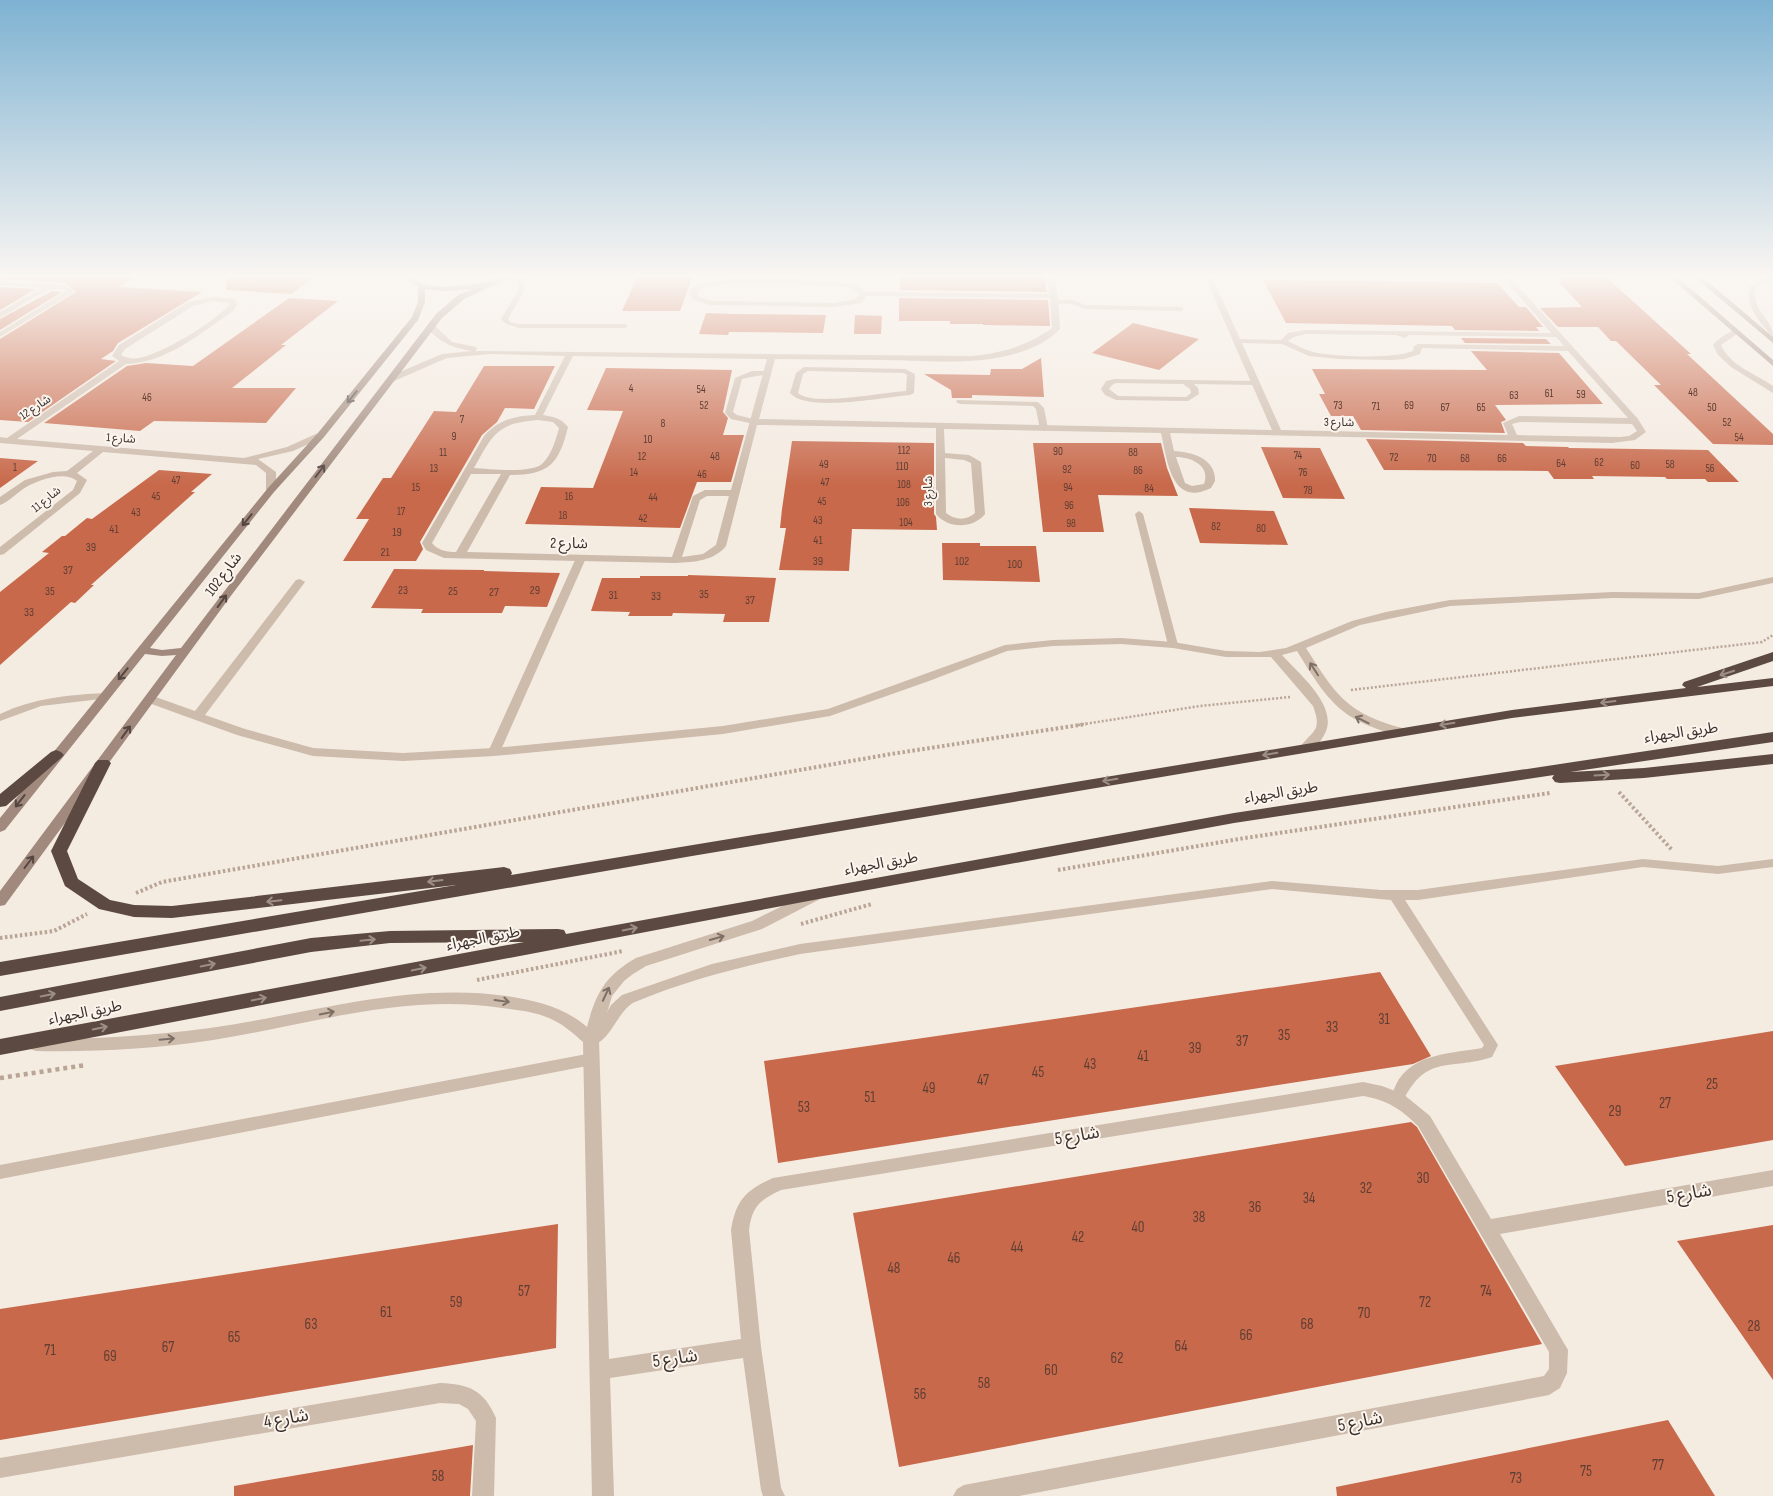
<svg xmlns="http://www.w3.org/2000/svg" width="1773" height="1496" viewBox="0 0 1773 1496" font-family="'Sofia Sans Condensed','Noto Sans Arabic',sans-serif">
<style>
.building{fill:#c8694b}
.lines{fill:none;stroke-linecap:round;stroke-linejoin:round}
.path-far2{stroke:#b9a596;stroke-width:2.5;stroke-dasharray:2 2;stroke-linecap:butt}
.path-far1{stroke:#b9a596;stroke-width:4;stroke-dasharray:2.5 2.5;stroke-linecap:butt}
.path{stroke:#b9a596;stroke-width:4.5;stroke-dasharray:4 4;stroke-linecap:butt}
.lane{fill:#cdbbac;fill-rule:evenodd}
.street{fill:#cdbbac;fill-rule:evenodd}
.secondary{fill:#a18a7d;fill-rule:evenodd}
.highway{fill:#5c4a42;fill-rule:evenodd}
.oneway{stroke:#544640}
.oneway2{stroke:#7d6f65}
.oneway3{stroke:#9c8e87}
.labels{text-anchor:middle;stroke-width:4;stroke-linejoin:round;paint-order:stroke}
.far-number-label{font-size:11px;fill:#5e3e33}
.far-street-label{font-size:12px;fill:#3b302b;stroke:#fbf5ee}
.number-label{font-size:12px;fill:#5e3e33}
.street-label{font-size:15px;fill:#3b302b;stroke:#fbf5ee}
.near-number-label{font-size:15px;fill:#5e3e33}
.near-street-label{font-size:18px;fill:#3b302b;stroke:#fbf5ee}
</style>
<rect width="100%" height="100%" fill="#f4ebe1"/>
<!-- building -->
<path class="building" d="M0,275H138L119,287L202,292L118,343L113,351L101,359L116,361L28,422L0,420V339L76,292L65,283L0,279Z
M227,275H317L291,294L226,290Z
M638,275H693L680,311H622Z
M900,275H1044L1047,292L900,290Z
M1555,275H1604L1691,354H1687L1773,434V445L1713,444L1654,385H1661L1616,341H1611L1598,327H1558L1540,308L1582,307L1559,282H1562Z
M1263,280L1497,283L1519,307H1526L1543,327H1536L1539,331L1455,330L1452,326L1286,323Z
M0,287L36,289L0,310Z
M52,291L62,292L0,330V319Z
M289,298L338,301L281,345H286L232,388H296L266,423L154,421L140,431L44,423L127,366L146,363L193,366Z
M899,298L1048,300L1050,326L983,325V324H950V321H899Z
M706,313L734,314L826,315L823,333L729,332L728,335L699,334Z
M855,315L882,316L881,334H854Z
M1133,323L1199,339L1159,370L1092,353Z
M1461,338L1546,339L1551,344L1465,343Z
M1471,351L1559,353L1603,404L1495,405L1506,420L1501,422L1505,433L1361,430L1353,416H1331L1319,394H1325L1312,369L1487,370Z
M1041,358L1044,397L972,395V398H952L951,390L924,374L990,375L991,369H1022Z
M484,366H555L534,409L505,408L497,422L482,435L420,542L423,549L416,561H343L369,519H356L383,478H391L434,411L456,412Z
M606,368L732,370L723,412L728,418L723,435H744L731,482H697L680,528L525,524L541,487L593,488L623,411L587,410Z
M1366,439L1523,443L1526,446L1568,447L1569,448L1708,450L1739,482H1708L1705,479H1667L1665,477L1592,476L1594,479H1554L1548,471L1384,470Z
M792,441L934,443V514L936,517L937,530L852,529L849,571L779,570L786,528H780L782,509Z
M1033,443H1161L1167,468L1178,496L1098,495L1104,532H1043Z
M1261,447L1320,448L1345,499L1283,498Z
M0,458L38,461L0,488Z
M159,470L212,474L191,492H195L91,585H94L75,603L71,602L0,665V592L49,553L42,552L62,536H65L87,518L92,519Z
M1189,508L1274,511L1288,545L1200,543Z
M942,543H980V546H1036L1040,582L943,580Z
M394,569L484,570V571L560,573L547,607L505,606L502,613H421L423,609L371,608Z
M688,575L776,578L769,622H723L725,614L673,613L672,616H628L630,612L591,611L602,578H640V576H688Z
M1380,972L1431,1056L1413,1064L778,1163L764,1061Z
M1773,1031V1140L1625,1166L1555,1066Z
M1411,1122L1417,1127L1542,1344L899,1467L853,1213Z
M558,1224L556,1348L0,1440V1309Z
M1773,1225V1380L1677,1241Z
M1668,1420L1715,1496H1337L1336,1487Z
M473,1445L470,1496H234V1486Z"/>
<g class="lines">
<!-- path-far2 -->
<path class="path-far2" d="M1351,690L1762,642L1773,635
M1078,725L1200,706L1290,697"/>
<!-- path-far1 -->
<path class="path-far1" d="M1619,792L1672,850
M1058,870L1245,838L1550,793
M136,893L162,882L891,754L1086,724
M801,924L872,904
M0,938L54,931L87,914
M477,980L623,951"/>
<!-- path -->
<path class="path" d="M0,1078L86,1065"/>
<!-- lane -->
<path class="lane" d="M517,275H523L524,291L508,319L510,322L519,324H625L628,326L625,328H519L506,324L501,319L518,291Z
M1773,275V279L1756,287C1750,311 1773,318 1773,336L1771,335C1759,321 1743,304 1751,285Z
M1054,300H1073L1085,305L1181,307L1184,309L1181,311L1084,309L1072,304L1052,303L1051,302Z
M804,367L905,369L915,374L914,393L910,395C884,397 807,413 790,393L796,373ZM808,371L904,373L907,375L906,391C885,392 812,407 798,393L803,374Z
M752,371H767L771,373C765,376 751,376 742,379L733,412L737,415L757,420L758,422L754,424L731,419L725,413L735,378Z
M1115,379L1255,381L1259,383L1255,385L1194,384L1198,388L1199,394L1188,401L1116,400L1105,395L1101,389L1106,381ZM1116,383L1183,384L1190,389L1191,393L1186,397L1118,396L1109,389L1112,385Z
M957,400L1038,402L1044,408L1048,429L1044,431L1040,429L1036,409L1033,406L960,404L956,402Z
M1139,511L1143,514L1178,645L1177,647H1169L1168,645L1135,514Z
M581,555L586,558L500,752L494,756L490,755L488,752L576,558Z
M105,693L110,696L109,698L41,706L0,721V714C34,698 68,695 105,693Z
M1643,859L1718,866L1773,859V867L1718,874L1643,867L1418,900H1405L1498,1045L1492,1057C1450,1071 1427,1053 1403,1101L1398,1103L1393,1101L1391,1097C1393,1091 1396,1084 1399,1079C1417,1053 1454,1053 1482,1048L1484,1045L1391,900L1272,889L800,954C744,966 688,980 635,1002C617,1009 608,1051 586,1044L584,1040L586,1036L600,1025L611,1005L622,995L712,964L800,944L1272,881L1381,890H1418Z
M592,1053L597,1055L599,1059L597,1063L592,1065L0,1179V1165Z"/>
<!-- street -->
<path class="street" d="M1046,275H1053L1058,296L1060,329C1020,370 937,361 885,360C848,360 811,359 775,359L759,419L1272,430L1204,275H1211L1240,339L1281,340L1288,333L1306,330L1551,333L1501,275H1508L1638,419L1646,432L1635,440L1612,443L1170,433L1174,451C1193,452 1216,459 1215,481L1211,488C1171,508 1167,459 1161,433L944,429L945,453L969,455L981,462L985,514C973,529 948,529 936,514V428L757,425L726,546C714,561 694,562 676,563L444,558L426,550L422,543L484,436C498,420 514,416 535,415L565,356L490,354L447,358L394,381H388V377L442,354L472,351C453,348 441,343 428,329V325H434L452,342L476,347L477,349L475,351L971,356C1002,353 1027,346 1052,328L1050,298L866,296L861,303L834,307L711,305L693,300L689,292C692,289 694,286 698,284C718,276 830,279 853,284C859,285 862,288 866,292L1050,294ZM719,284L827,285L851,288L860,294L856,299L834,303L712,301L699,297L697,292L701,288ZM1306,334L1396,335L1405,338L1409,335L1556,337L1564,346L1418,344L1414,346L1413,351C1393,359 1335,357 1313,352C1305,350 1296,345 1288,341L1294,337ZM1242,343L1282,344L1309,356L1339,359L1391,360L1404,359L1420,354L1422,348L1568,351L1628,418L1519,416L1503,423L1508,435L1281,430ZM573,356L767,359L731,490H705L693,496L672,557L467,552L510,475C549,475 559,464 568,427C561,418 554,417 543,415ZM538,420L553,422L559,428C556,439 552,454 543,463C533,474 489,469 474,468C493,434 497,423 538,420ZM1520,422L1632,424L1637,431L1629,436L1620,437L1517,435L1512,424ZM1176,457C1190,457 1211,465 1204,484L1192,486L1185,483ZM945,458L964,460L971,463L975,513C966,521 955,520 946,513ZM471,474H501L456,552C448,552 438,551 432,543ZM707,496H729L716,545L703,554L682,557L700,500Z
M0,281L65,285L74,292L0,337V332L66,291C50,280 17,311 0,317V312L42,288L0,285Z
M213,297L235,299L237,305L233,311C201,333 166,363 126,364L17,439L244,458L287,447L318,433H324V437L293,451L258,459L276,472V490L271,493L266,490V473L256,465L103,452L77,473L87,480L80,493L4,554L0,555V547L73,490L77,481C63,470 36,481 23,489C16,494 8,502 0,505V497L25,480L53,472L67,471L93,451L0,443V437L7,438L119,361L112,356L119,345L188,302ZM213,301L229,303V305C216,321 160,355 139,358C132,359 127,358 121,355L125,349L193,306Z
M1733,330L1740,332L1721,345C1731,367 1755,373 1773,386V393L1731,367L1718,355L1713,345C1719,338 1725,335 1733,330Z
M1773,577V583L1699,599L1613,598L1450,606L1360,625L1306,648C1337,697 1348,714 1406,729L1408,732L1402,736C1341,721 1329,703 1297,651L1282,655C1300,675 1342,709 1323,737C1319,744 1313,750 1305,752L1299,748C1312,731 1323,732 1313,706L1271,657H1226L1173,648L1121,644L1053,646L1007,651L929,681L830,716L723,734L494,756L403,761L313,756L237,735L146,702L144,699L150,695L195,711L296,580L300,579L305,582L205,715L245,729L313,748L403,753L494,748L723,726L828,709L1005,645L1053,640L1121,638L1173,642L1226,651L1260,652L1286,648L1352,621L1386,612L1450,600L1613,592L1699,593Z
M819,888L824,889L826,893L824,897L762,929L646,966L633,974L624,981L612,996L599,1040L609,1359L741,1339L731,1230C736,1200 746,1190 773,1178L1363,1082L1382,1086L1403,1094L1430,1116L1491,1219L1773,1170V1186L1500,1234L1568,1350L1567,1373L1560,1388L1549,1395L1019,1496H953L957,1489L964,1485L1544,1376L1549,1369V1352L1418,1126C1401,1109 1387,1100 1363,1096L781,1190C760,1200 752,1206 749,1230L761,1347L781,1488L785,1496H763L761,1490L743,1358L610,1378L614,1496H592L583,1042C573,1033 563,1024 549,1018C535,1012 518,1010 502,1008C405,993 308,1025 213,1040C155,1049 95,1052 36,1051L30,1049L28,1045L30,1041L36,1039C94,1039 152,1036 210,1028C309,1014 406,982 506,996C536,1001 564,1007 587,1027C596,993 605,976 636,958L752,921Z
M440,1383C469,1384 484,1390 496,1418L494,1496H472L476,1421L468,1409L459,1404L440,1403L0,1478V1458Z"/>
<!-- secondary -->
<path class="secondary" d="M402,275H410L417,281L428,285L443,287L477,284L512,275H522L492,286L464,299L442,318L230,597L5,905L0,906V891L176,655L162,656L145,654L5,830L0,832V818L268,488L318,433L412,317L418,302V286L412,284ZM425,289L443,291L473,289L458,295L436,314L181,648L162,650L150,648L274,492L324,437L418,320L425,302Z
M1667,275H1675L1773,360V366Z
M1692,275H1700L1773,337V343Z"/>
<!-- highway -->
<path class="highway" d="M1773,652V661L1697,687L1773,678V686L1512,718L692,856L0,976V962L456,885L172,918L134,917L99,909L65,886L51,851L95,763L98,760H108L111,763L67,851L78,879L110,900L134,905L172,906L504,867L510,869L512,873L511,875L1512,710L1686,688L1682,685L1684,682Z
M1773,732V742L1570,772L1644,768L1773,754V764L1644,778L1560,783L1555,782L1552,778L1554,775L1234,823L819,899L0,1055V1039L524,942L390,943L311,952L0,1011V997L311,938L390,931L558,929L564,930L566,934L1234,813Z
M56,750L61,752L64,755L61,758L6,806L0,807V794L51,752Z"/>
</g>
<!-- one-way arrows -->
<defs><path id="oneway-shaft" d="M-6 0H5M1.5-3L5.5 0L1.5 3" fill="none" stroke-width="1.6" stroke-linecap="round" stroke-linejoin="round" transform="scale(1.25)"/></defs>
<g class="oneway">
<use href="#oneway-shaft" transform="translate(352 397) rotate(129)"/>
<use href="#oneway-shaft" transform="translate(320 471) rotate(-53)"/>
<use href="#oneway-shaft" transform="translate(247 520) rotate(129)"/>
<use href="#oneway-shaft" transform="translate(222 601) rotate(-54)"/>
<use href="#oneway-shaft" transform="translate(123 674) rotate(129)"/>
<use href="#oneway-shaft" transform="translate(126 732) rotate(-54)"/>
<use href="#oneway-shaft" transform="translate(20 801) rotate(128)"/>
<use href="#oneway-shaft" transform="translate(29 862) rotate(-53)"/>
</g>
<g class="oneway2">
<use href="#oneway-shaft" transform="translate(1314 669) rotate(-123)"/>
<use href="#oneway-shaft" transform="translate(1362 720) rotate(-153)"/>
<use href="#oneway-shaft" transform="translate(717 938) rotate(-16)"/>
<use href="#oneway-shaft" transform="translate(606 994) rotate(-65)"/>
<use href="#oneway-shaft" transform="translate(502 1001) rotate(8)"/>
<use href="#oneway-shaft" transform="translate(327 1013) rotate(-11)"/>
<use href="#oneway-shaft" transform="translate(167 1039) rotate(-5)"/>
</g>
<g class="oneway3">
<use href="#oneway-shaft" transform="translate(1727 673) rotate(162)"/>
<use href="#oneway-shaft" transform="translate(1608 702) rotate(173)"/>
<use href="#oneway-shaft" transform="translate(1447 724) rotate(171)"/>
<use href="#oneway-shaft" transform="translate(1270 754) rotate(170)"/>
<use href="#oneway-shaft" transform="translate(1602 775) rotate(-3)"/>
<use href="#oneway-shaft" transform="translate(1110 780) rotate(170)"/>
<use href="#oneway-shaft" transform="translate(435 881) rotate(173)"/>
<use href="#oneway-shaft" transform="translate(274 901) rotate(174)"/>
<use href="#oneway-shaft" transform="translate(630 929) rotate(-11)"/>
<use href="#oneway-shaft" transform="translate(368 940) rotate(-6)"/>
<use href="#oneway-shaft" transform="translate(208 965) rotate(-11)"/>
<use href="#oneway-shaft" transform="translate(419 969) rotate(-11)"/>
<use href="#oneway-shaft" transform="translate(48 995) rotate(-11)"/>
<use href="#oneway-shaft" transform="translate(259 999) rotate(-11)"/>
<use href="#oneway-shaft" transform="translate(100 1028) rotate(-11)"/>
</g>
<!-- sky -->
<linearGradient id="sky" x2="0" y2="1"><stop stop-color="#7eb2d2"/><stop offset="0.57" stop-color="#faf6f2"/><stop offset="1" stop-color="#faf6f2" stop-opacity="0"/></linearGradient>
<rect width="1773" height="485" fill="url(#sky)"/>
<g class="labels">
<!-- far-number labels -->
<g class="far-number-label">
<text x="631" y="392">4</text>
<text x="701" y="393">54</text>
<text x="1693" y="396">48</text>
<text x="1549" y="397">61</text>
<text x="1581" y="398">59</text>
<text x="1514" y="399">63</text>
<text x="147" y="401">46</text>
<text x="704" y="409">52</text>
<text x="1338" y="409">73</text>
<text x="1409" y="409">69</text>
<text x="1376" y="410">71</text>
<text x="1445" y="411">67</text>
<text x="1481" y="411">65</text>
<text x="1712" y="411">50</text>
<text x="462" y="423">7</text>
<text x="1727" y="426">52</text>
<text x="663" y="427">8</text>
<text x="454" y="440">9</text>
<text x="1739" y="441">54</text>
<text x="648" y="443">10</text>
<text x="904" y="454">112</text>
<text x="1058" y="455">90</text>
<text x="443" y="456">11</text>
<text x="1133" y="456">88</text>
<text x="1298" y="459">74</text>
<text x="642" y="460">12</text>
<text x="715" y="460">48</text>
<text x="1394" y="461">72</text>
<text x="1432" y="462">70</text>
<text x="1465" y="462">68</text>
<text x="1502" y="462">66</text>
<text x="1599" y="466">62</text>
<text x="1561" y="467">64</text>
<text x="824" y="468">49</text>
<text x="1670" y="468">58</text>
<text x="1635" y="469">60</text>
<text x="902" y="470">110</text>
<text x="15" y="471">1</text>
<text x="434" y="472">13</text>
<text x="1710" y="472">56</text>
<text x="1067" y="473">92</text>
<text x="1138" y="474">86</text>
<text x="634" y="476">14</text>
<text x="1303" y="476">76</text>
<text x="702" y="478">46</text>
<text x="176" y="484">47</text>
<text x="825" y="486">47</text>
<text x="904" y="488">108</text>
<text x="416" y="491">15</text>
<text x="1068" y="491">94</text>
<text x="1149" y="492">84</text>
<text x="1308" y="494">78</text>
<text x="156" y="500">45</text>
<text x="569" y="500">16</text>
<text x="653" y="501">44</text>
<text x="822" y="505">45</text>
<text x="903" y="506">106</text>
<text x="1069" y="509">96</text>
<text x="401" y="515">17</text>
<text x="136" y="516">43</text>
<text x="563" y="519">18</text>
<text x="643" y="522">42</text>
<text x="818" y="524">43</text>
<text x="906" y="526">104</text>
<text x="1071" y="527">98</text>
<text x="1216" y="530">82</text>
<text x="1261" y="532">80</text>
</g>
<!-- far-street labels -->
<g class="far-street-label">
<text transform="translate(35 407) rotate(-34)" y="4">شارع 12</text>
<text transform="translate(1339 422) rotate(1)" y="4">شارع 3</text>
<text transform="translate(121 438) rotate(4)" y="4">شارع 1</text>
<text transform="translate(928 491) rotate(-90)" y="4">شارع 3</text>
<text transform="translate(46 499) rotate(-39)" y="4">شارع 11</text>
</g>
<!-- number labels -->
<g class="number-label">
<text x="114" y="533">41</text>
<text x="397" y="536">19</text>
<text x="818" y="544">41</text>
<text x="91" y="551">39</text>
<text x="385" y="556">21</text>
<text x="818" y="565">39</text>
<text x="962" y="565">102</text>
<text x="1015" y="568">100</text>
<text x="68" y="574">37</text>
<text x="403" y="594">23</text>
<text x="535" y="594">29</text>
<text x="50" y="595">35</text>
<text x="453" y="595">25</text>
<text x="494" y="596">27</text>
<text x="704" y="598">35</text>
<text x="613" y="599">31</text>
<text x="656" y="600">33</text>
<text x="750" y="604">37</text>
<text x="29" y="616">33</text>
</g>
<!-- street labels -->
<g class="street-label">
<text transform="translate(569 543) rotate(1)" y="5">شارع 2</text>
<text transform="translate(223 574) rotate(-53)" y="5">شارع 102</text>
<text transform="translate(1681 732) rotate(-8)" y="5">طريق الجهراء</text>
<text transform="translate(1281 792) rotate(-9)" y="5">طريق الجهراء</text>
<text transform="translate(881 863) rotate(-10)" y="5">طريق الجهراء</text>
<text transform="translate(483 938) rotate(-11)" y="5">طريق الجهراء</text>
<text transform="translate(85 1012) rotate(-11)" y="5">طريق الجهراء</text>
</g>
<!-- near-number labels -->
<g class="near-number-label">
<text x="1384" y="1024">31</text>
<text x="1332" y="1032">33</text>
<text x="1284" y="1040">35</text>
<text x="1242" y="1046">37</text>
<text x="1195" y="1053">39</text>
<text x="1143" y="1061">41</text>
<text x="1090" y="1069">43</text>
<text x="1038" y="1077">45</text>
<text x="983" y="1085">47</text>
<text x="1712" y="1089">25</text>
<text x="929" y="1093">49</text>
<text x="870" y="1102">51</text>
<text x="1665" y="1108">27</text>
<text x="804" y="1112">53</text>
<text x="1615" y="1116">29</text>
<text x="1423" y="1183">30</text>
<text x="1366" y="1193">32</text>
<text x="1309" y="1203">34</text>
<text x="1255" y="1212">36</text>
<text x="1199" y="1222">38</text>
<text x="1138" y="1232">40</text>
<text x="1078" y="1242">42</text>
<text x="1017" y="1252">44</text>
<text x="954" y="1263">46</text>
<text x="894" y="1273">48</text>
<text x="524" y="1296">57</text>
<text x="1486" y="1296">74</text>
<text x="456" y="1307">59</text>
<text x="1425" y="1307">72</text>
<text x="386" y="1317">61</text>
<text x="1364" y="1318">70</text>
<text x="311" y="1329">63</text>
<text x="1307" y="1329">68</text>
<text x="1754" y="1331">28</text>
<text x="1246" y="1340">66</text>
<text x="234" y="1342">65</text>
<text x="1181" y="1351">64</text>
<text x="168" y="1352">67</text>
<text x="50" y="1355">71</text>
<text x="110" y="1361">69</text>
<text x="1117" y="1363">62</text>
<text x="1051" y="1375">60</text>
<text x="984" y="1388">58</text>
<text x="920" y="1399">56</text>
<text x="1658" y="1470">77</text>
<text x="1586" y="1476">75</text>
<text x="438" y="1481">58</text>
<text x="1516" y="1483">73</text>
</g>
<!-- near-street labels -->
<g class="near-street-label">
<text transform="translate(1077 1135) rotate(-9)" y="6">شارع 5</text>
<text transform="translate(1689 1193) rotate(-10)" y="6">شارع 5</text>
<text transform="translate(675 1358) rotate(-8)" y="6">شارع 5</text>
<text transform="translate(286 1418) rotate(-10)" y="6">شارع 4</text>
<text transform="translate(1360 1421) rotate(-11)" y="6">شارع 5</text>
</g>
</g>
</svg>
